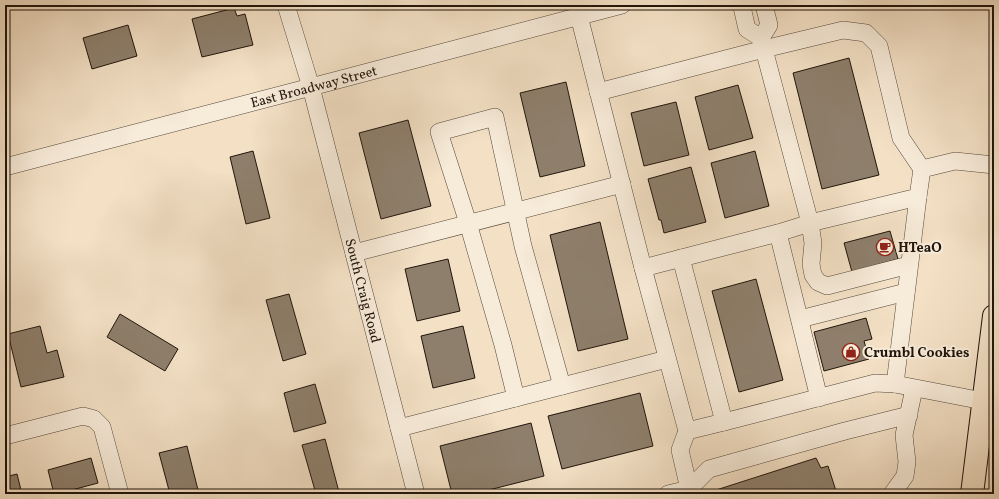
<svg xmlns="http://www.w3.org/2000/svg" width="999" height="499" viewBox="0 0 999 499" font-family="Vollkorn,serif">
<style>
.building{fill:#8e7f6c;stroke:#20150b}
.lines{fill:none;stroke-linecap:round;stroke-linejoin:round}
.minor-casing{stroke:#55483a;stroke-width:18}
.major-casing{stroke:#20150b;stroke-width:24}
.minor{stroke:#f7ebd9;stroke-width:17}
.major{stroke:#f3e0c5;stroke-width:22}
.labels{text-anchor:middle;stroke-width:4;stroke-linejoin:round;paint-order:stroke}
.street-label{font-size:14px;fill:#20150b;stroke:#f7ebd9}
.poi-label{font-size:14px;font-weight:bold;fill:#20150b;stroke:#f7ebd9;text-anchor:start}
</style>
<rect width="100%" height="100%" fill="#f3e0c5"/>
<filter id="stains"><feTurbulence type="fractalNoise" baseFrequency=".005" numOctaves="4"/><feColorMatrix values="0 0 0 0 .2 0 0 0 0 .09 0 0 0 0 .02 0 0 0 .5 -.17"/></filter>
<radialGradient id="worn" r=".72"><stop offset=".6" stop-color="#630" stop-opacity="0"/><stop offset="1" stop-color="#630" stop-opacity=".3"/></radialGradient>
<!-- building -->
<path class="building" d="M234,8L237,16L245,14L253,45L202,57L192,19Z
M128,25L137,56L92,69L83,38Z
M849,58L879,175L822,189L793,73Z
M566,82L585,166L540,177L520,93Z
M738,85L753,138L709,150L695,97Z
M676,102L689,155L644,166L631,113Z
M408,120L431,206L381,219L359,133Z
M253,151L270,218L246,224L230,157Z
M755,151L769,206L725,218L711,163Z
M691,167L706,222L664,233L661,220H659L648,179Z
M600,222L628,339L578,351L550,235Z
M890,231L898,259L852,272L844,243Z
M448,259L460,311L417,321L405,269Z
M756,279L783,380L739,392L712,291Z
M289,294L306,354L283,361L266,300Z
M120,314L178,349L165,371L107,337Z
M866,318L872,339L864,341L869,359L824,371L814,332Z
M40,326L47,353L57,350L64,377L21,387L8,334Z
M463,326L475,378L433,388L421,336Z
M315,384L326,423L294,432L284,393Z
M640,393L653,446L562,469L548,416Z
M531,423L544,476L473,494H452L440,446Z
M325,439L339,492L331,494H316L302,445Z
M187,446L199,494H170L159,453Z
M91,458L98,483L57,494H54L48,470Z
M816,458L821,468L828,466L837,494H715L713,491Z
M17,474L22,494H5V477Z"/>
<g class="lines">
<defs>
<g id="minor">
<path id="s1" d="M286,5L311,87L416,494"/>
<path d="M743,5L742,7L747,29L761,38L810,223L813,243L811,264L813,275L818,282L827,286L909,265"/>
<path d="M579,16L643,268L687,431L724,422L875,383L895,384L983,401"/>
<path d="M761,38L769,25L764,5"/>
<path d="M598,92L764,49L843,30L866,33L879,46L901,138L922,169"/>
<path id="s2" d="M5,167L311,87L622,5"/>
<path d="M778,233L819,398"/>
<path d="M354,253L622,184"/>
<path d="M681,258L724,422"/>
<path d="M643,268L778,233L810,223L918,197L922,169L955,161L994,165"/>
<path d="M800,319L906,292"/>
<path d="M895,384L918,197"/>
<path d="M516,398L503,345L468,223L439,132L495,117L523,246L562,386"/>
<path d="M399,428L667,359"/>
<path d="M5,436L83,416L94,419L102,427L120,494"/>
<path d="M668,494L689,489L680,450L687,431"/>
<path d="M690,494L689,489L709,469L845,431L909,415"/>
<path d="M892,494L905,476L907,462L904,435L914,389"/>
</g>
<path id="major" d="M972,494L994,316"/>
</defs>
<!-- minor casing -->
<use href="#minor" class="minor-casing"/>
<!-- major casing -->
<use href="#major" class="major-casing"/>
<!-- minor -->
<use href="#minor" class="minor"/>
<!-- major -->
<use href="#major" class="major"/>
</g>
<!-- icons -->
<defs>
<symbol id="cafe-ring" viewBox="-11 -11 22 22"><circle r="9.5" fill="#f7ebd9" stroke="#8f2418" stroke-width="1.5"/><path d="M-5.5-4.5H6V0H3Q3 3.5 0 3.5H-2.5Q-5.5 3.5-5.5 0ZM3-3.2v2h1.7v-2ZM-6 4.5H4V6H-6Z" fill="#8f2418"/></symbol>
<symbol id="shop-ring" viewBox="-11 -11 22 22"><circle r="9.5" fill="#f7ebd9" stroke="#8f2418" stroke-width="1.5"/><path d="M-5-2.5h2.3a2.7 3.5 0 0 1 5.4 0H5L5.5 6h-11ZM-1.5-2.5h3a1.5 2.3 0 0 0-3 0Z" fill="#8f2418"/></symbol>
</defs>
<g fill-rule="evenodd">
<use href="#cafe-ring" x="875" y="237" width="20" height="20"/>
<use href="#shop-ring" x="841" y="342" width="20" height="20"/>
</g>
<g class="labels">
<!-- street labels -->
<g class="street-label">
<text dy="5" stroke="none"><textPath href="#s2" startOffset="319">East Broadway Street</textPath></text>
<text dy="5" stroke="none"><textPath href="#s1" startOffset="296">South Craig Road</textPath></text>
</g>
<!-- poi labels -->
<g class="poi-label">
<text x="898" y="252">HTeaO</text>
<text x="864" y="357">Crumbl Cookies</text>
</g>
</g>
<!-- margin -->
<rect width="999" height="499" fill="none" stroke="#f3e0c5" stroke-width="20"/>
<rect x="6" y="6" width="987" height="487" fill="none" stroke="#20150b" stroke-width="2"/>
<rect x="10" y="10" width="979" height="479" fill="none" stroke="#20150b"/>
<rect width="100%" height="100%" filter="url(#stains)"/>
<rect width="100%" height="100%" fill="url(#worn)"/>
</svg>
